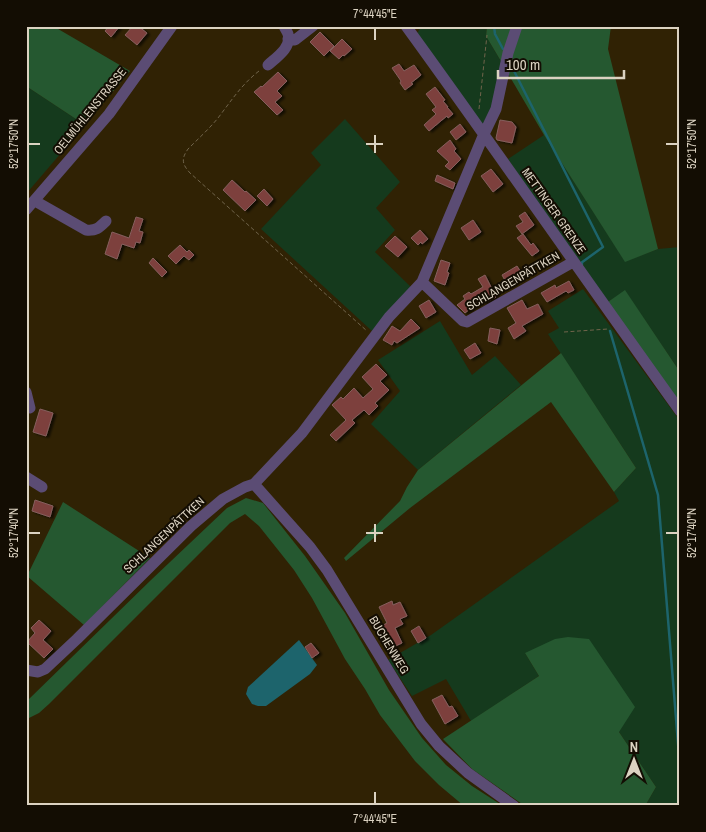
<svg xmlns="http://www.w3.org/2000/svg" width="706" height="832" viewBox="0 0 706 832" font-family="'Archivo Narrow',sans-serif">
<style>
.green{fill:#153a1d}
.forest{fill:#255830}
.water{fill:#1d646c}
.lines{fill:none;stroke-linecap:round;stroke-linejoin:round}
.stream{stroke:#1d646c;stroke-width:2.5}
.building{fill:#7d3f3e;stroke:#855f5d;filter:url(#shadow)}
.path{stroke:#70644b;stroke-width:1;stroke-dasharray:4 2.5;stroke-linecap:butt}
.minor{stroke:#5b4c74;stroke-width:11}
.ticks{fill:none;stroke:#dbd2c1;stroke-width:2}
.labels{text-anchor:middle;stroke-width:4;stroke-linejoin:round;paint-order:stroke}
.street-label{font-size:12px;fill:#dbd2c1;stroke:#130d03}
.neatline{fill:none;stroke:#dbd2c1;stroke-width:2}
.ticks-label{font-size:12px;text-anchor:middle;fill:#dbd2c1}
</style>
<defs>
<filter id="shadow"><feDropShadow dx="3" dy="1.5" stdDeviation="1" flood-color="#0009"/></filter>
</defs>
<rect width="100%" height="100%" fill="#302204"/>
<!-- green -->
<path class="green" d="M421,26H487L486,36L502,63L492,106L483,125L417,34Z
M26,86L85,125L26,194Z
M345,119L400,182L376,208L395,230L375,252L412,288L372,331L261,229L321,165L311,153Z
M544,135L625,261L658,249L680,247V372L625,291L605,304L508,159Z
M583,289L680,421V806H645L656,787L619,732L525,653L539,676L471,721L446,679L412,696L388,660L431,635L619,501L614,492L636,468L548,334L559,328L548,311Z
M440,321L472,375L495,356L521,385L418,470L371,424L400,391L378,360Z"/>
<!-- forest -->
<path class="forest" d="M26,26H53L130,71L85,125L26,86Z
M487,26H515L502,63L486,36Z
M520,26H611L608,49L658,249L625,262L544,135L506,70Z
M625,290L680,372V404L605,304Z
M561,353L636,468L614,492L551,402L410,508L346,561L344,558L400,501L407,487L418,470Z
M246,498L263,503L305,556L345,613L389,690L422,738L446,765L472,786L503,806H464L439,785L415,761L380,715L365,689L345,659L312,598L294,570L259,526L245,514L230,523L49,704L39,713L29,718L26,717V698L29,699L151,580L227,508Z
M63,502L150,558L84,625L27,576Z
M568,637L589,639L635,707L619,732L656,787L645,806H525L472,769L443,739L539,676L525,653L555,639Z"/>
<!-- water -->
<path class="water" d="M299,640L317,665L310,674L266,706H258L252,704L246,694L248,687Z"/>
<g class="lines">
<!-- stream -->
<path class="stream" d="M494,26L495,34L503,49
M510,63L603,247L581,263L582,264
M610,331L658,495L680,768"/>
</g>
<!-- building -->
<path class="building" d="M109,26H120L111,37L105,31Z
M133,26H138L147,33L137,45L125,35Z
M320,32L334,46L324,56L310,42Z
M342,39L352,49L344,56L343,55L339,59L330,51Z
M399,64L404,71L414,65L421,75L411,83L413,84L405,90L400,83L401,81L392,68Z
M278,72L287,81L277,91L282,96L275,102L283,110L277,115L254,92L261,86L262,87Z
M435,87L445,100L443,101L448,107H447L453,114L448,118L447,116L442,120L429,131L424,125L436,114L432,110L436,107L426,94Z
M500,120L512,122L516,127L512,143L497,140L496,138Z
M460,124L466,132L456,140L450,132Z
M450,140L456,149L454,151L461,159L450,170L445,166L449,162L437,151Z
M491,169L503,184L493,192L481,176Z
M437,175L455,183L453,189L435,181Z
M232,180L245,192L246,191L256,200L245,211L223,190Z
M264,189L273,199L267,206L257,196Z
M525,212L534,225L522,234L516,226L523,222L519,216Z
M136,217L143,219L139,231L143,232L140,243L136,242L134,248L122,244L117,259L105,254L112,232L129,238Z
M473,220L481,232L469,240L461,228Z
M420,230L428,239L422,244L421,242L418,245L411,238Z
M523,234L531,245L533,243L539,251L532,256L517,238Z
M395,236L407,247L398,257L385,246Z
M180,245L187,252L189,250L194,255L189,260L184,256L176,264L168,256Z
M153,258L167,272L162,277L149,263Z
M441,260L450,263L447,272L449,273L445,285L434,281Z
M517,266L524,277L508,286L502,275Z
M485,275L496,297L484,303L482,299L465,313L457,305L465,299L463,296L469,292L471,294L483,287L478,279Z
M569,281L574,290L568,293L566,291L547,302L541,293L555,285L556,288Z
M429,300L436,312L426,318L419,306Z
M522,300L527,309L538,304L543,314L522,326L526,331L514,339L508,328L516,323L507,308Z
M411,319L420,328L397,343L394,341L392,345L383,340L392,326L400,331Z
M490,328L500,330L497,344L488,341Z
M475,343L481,353L470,359L464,350Z
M376,364L387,375L380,381L389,390L375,403L378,406L369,415L364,410L352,420L355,423L336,441L330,435L346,420L332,405L341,397L343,399L354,388L363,398L373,389L362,377Z
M40,409L53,413L46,436L33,432Z
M35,500L53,506L50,517L32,511Z
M392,601L393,605L400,602L407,616L400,619L403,624L395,628L402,643L389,649L378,628L387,623L379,607Z
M39,620L51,631L43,640L53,649L44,658L27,642L35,633L31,628Z
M419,626L426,638L418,643L411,631Z
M311,643L319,653L312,658L305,647Z
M442,695L449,707L452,706L458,716L445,724L432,700Z"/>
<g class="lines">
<!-- path -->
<path class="path" d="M259,71C242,84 231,101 218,118C209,129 198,139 188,149C181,159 182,164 190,173L367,331
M479,109L487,35
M564,332L608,329"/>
<!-- minor -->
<path class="minor" d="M406,26C499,154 588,283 680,411
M288,39L295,40L313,26
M268,65C277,57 292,47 288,34C287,31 285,29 284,26
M35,201L86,230C96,231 99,228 106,221
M26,210L109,114L172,26
M422,282L463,321L467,322L573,262
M26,392L30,408
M26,477L42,487
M254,484L310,547L327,570L421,724L439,746L468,773L514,806
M26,670L38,672L45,669L77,639L191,526L223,499L245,487L254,484L302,433L389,317L422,282L484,134L496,109L508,53L517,26"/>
</g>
<!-- ticks -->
<path class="ticks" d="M375,28V40M375,135V153M28,144H40M366,144H383M666,144H678M375,524V542M28,533H40M366,533H383M666,533H678M375,792V804"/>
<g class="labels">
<!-- street labels -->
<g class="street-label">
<text transform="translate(90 111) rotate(-51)" y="4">OELMÜHLENSTRASSE</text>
<text transform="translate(554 211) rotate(55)" y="4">METTINGER GRENZE</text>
<text transform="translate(513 281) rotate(-30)" y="4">SCHLANGENPÄTTKEN</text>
<text transform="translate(164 535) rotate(-43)" y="4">SCHLANGENPÄTTKEN</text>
<text transform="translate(389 645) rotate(59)" y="4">BUCHENWEG</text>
</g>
</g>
<!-- border -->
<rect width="706" height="832" fill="none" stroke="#130d03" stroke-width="55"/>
<!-- north arrow -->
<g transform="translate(634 760)" stroke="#130d03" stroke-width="4" paint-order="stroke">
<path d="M0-4L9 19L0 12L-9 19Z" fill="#dbd2c1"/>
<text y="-8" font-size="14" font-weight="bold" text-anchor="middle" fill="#dbd2c1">N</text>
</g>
<!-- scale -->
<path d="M498 70v8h126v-8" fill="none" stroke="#dbd2c1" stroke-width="2.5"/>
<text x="506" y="70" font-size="15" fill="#dbd2c1" stroke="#130d03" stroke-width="4" paint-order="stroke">100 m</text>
<rect x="28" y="28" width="650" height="776" class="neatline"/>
<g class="ticks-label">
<text x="375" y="18">7°44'45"E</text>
<text transform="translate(14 144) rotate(-90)" y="4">52°17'50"N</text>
<text transform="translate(692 144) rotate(-90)" y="4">52°17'50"N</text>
<text transform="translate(14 533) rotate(-90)" y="4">52°17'40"N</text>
<text transform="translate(692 533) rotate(-90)" y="4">52°17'40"N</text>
<text x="375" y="823">7°44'45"E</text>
</g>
</svg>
